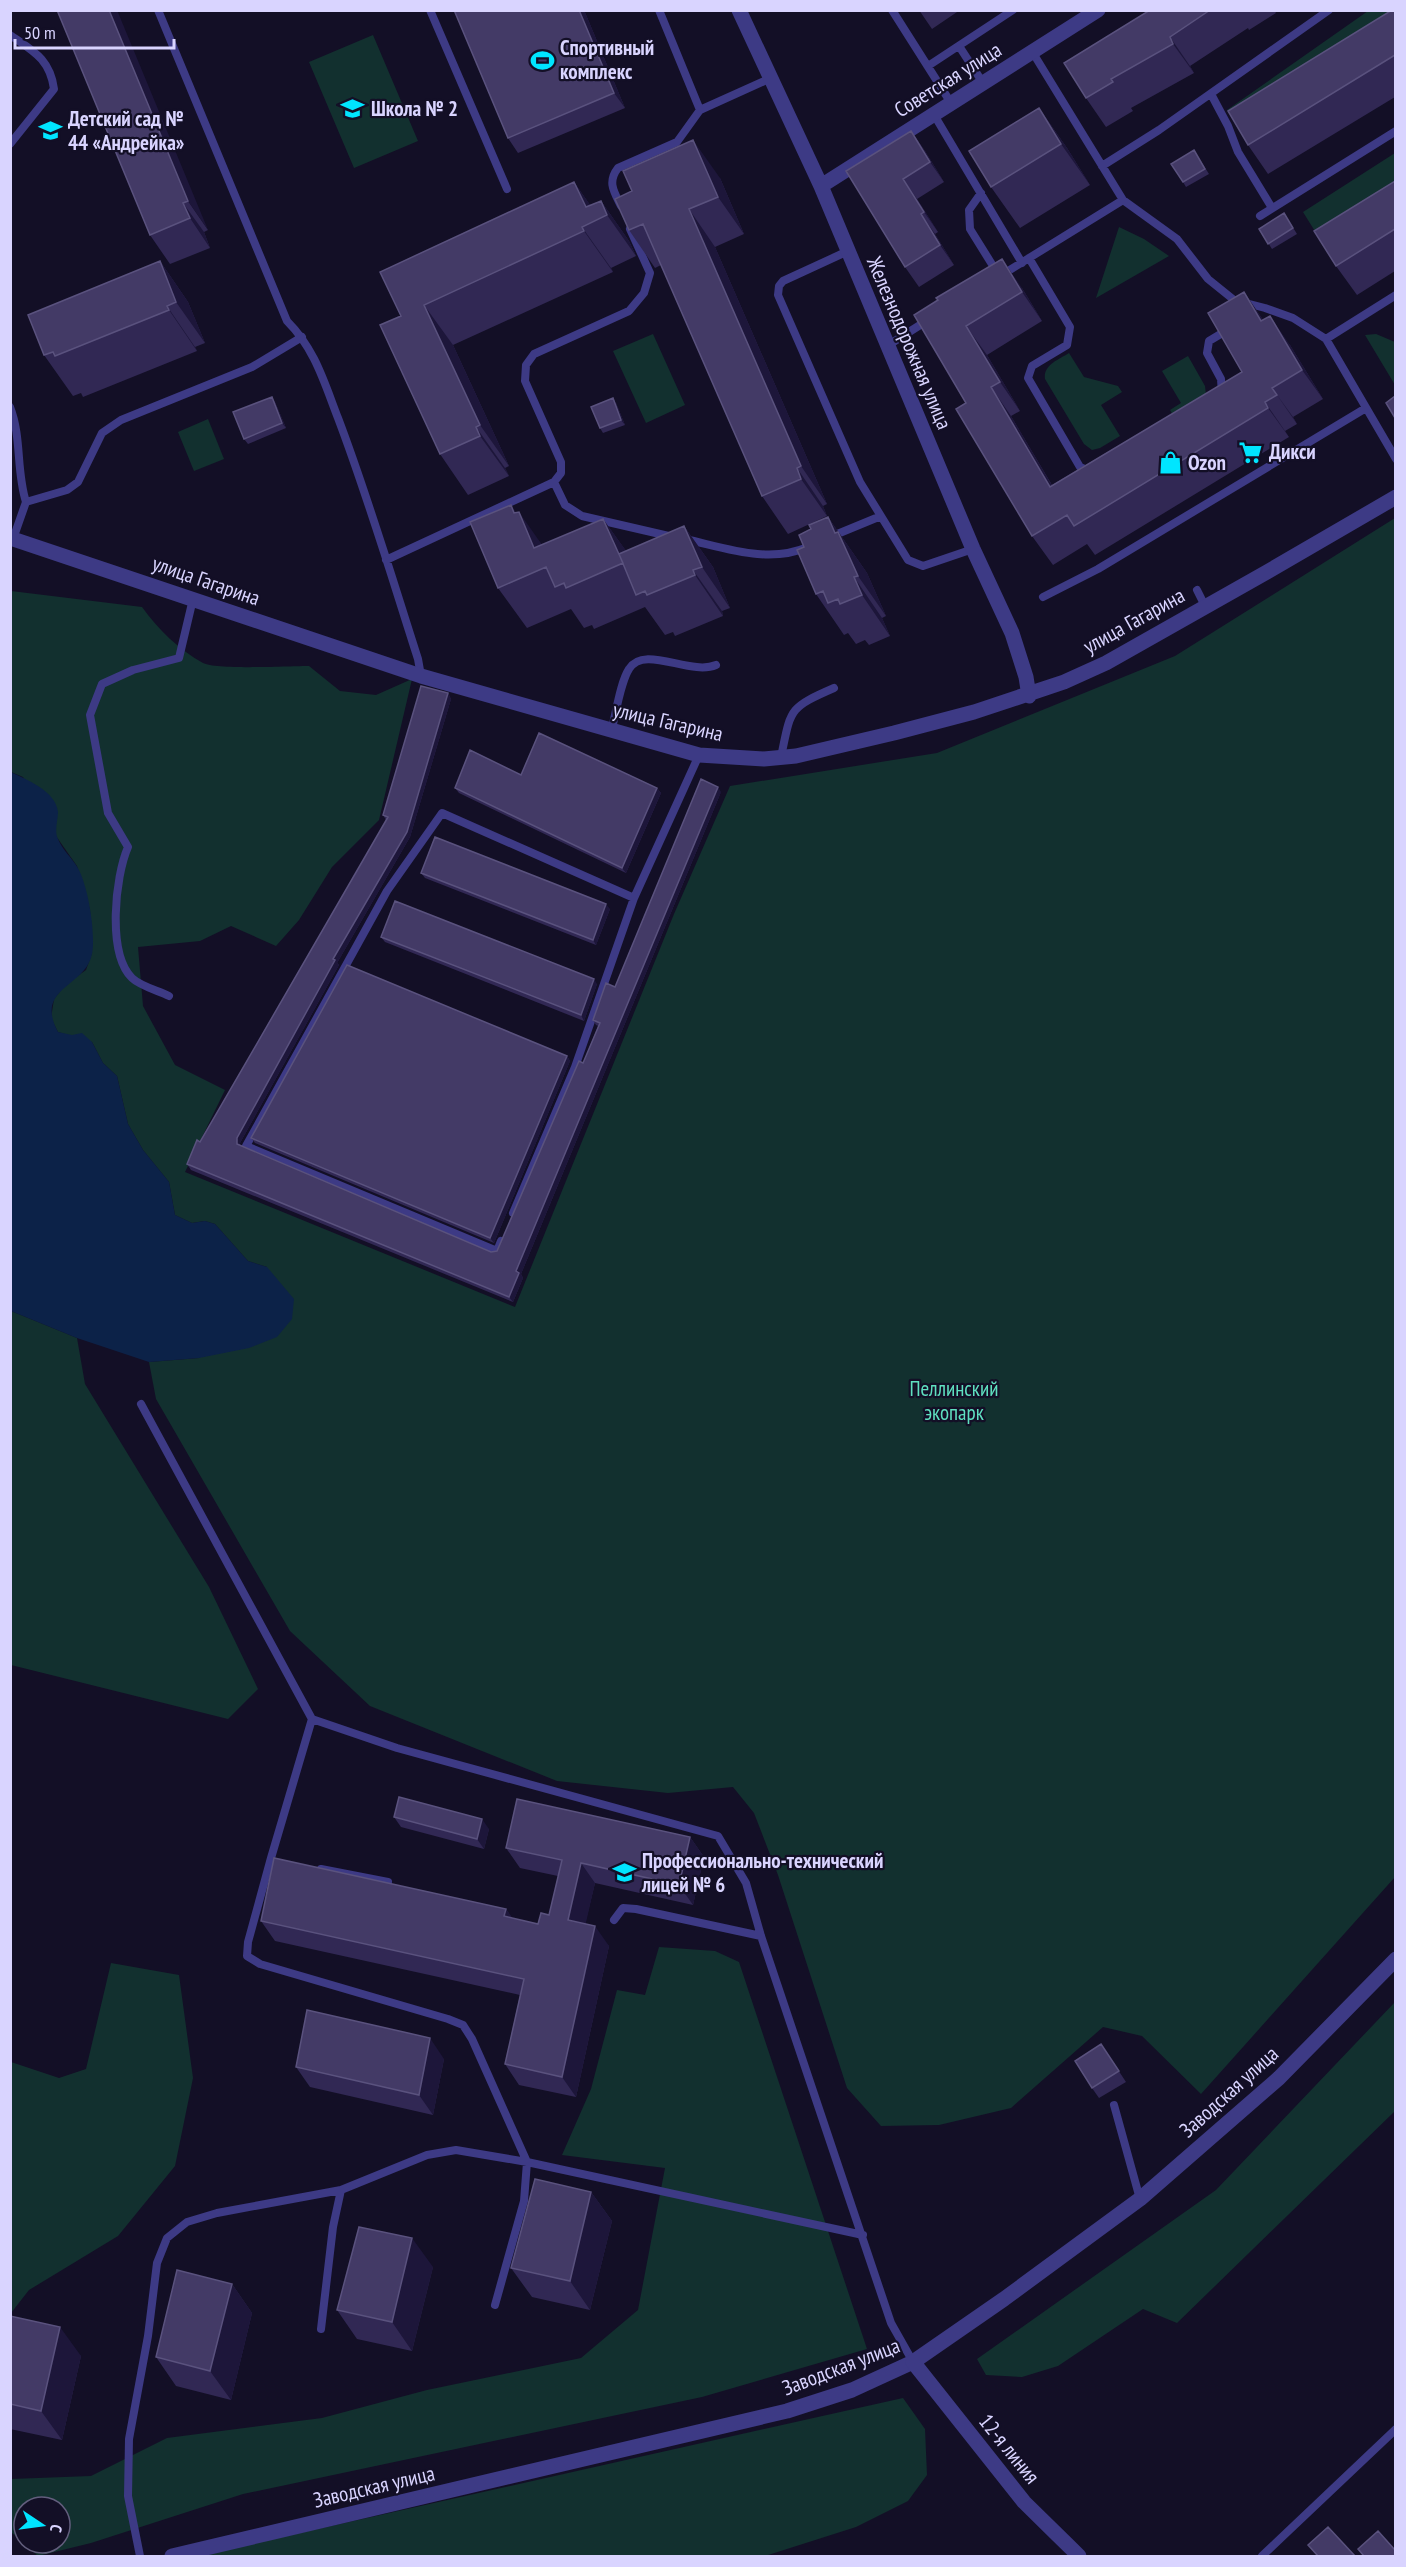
<svg xmlns="http://www.w3.org/2000/svg" width="1406" height="2567" viewBox="0 0 1406 2567" font-family="'PT Sans Narrow',sans-serif">
<style>
.green{fill:#12302f;fill-rule:evenodd}
.water{fill:#0c2248}
.lines{fill:none;stroke-linecap:round;stroke-linejoin:round}
.service{stroke:#3d3a85;stroke-width:8}
.minor{stroke:#3d3a85;stroke-width:15}
.tertiary{stroke:#3d3a85;stroke-width:15}
.wall{fill:#312854}
.shaded-wall{fill:#1d163a}
.building{fill:#433a66;stroke:#5a527e;stroke-width:1.5}
.labels{text-anchor:middle;stroke-width:4.5;stroke-linejoin:round;paint-order:stroke}
.poi-label{font-size:21px;font-weight:bold;fill:#d9d4ff;stroke:#130f26;text-anchor:start}
.street-label{font-size:21px;fill:#d9d4ff;stroke:#130f26}
.park-label{font-size:21px;fill:#5fe0c0;stroke:#130f26}
</style>
<rect width="100%" height="100%" fill="#130f26"/>
<!-- green -->
<path class="green" d="M1368,11H1395L1243,137L1227,110Z
M373,35L418,141L354,168L309,62Z
M1395,153V216L1331,257L1303,212Z
M1119,227L1144,239L1169,256L1096,298Z
M653,334L685,405L646,423L613,351Z
M1376,334L1395,342V385L1365,335Z
M1069,353L1084,377L1118,386L1122,392L1101,405L1120,436L1100,448L1092,450L1084,444L1045,379C1043,365 1058,360 1069,353Z
M1188,356L1205,386L1206,395L1175,419L1170,410L1181,403L1162,371Z
M208,419L224,459L194,471L178,432Z
M1395,518V1877L1201,2094L1142,2036L1103,2027L1011,2108L939,2125L881,2126L847,2088L778,1875L754,1813L733,1787L668,1793L557,1781L370,1706L290,1631L156,1399L149,1362L199,1358L267,1267L248,1261L215,1224L205,1221L192,1223L175,1215L169,1182L143,1150L128,1124L117,1076L103,1063L92,1042L58,1032L51,1018L54,999L65,985L86,970L92,953L90,910L77,866L56,836L23,777L11,772V591L142,607C158,629 179,650 203,663C216,670 290,666 309,666L340,691L376,695L412,679L379,820L332,867L299,920L276,946L231,926L200,941L138,947L143,1006L175,1065L225,1090L185,1172L515,1307L674,914L730,786L937,753L1175,656Z
M11,1311L77,1338L85,1384L209,1587L258,1689L228,1719L11,1665Z
M659,1947L715,1951L739,1962L867,2349L702,2397L243,2494L91,2543L38,2556L11,2532V2479L91,2476L167,2438L322,2418L427,2390L581,2358L638,2310L665,2168L562,2155L591,2089L617,1990L645,1995ZM24,2507H60V2543H24Z
M111,1963L179,1975L193,2078L175,2166L118,2236L29,2290L11,2313V2062L59,2078L86,2069Z
M1395,2002V2111L1177,2323L1143,2309L1058,2366L1022,2377L986,2375L977,2359L1216,2190Z
M903,2398L925,2429L927,2475L908,2501L856,2527L765,2556H197Z"/>
<!-- water -->
<path class="water" d="M10,772C26,779 56,791 58,812C58,820 54,831 58,839C62,849 70,856 76,865C88,882 96,934 92,954C85,988 34,987 58,1032L72,1035L82,1033L92,1042L103,1063L117,1076L128,1124L143,1150L169,1182L175,1215L192,1223L205,1221L215,1224L248,1261L267,1267L294,1299L292,1319L277,1337L249,1348L199,1358L149,1362L77,1338L11,1311Z"/>
<g class="lines">
<!-- service -->
<path class="service" d="M158,10L287,321C315,349 324,382 338,418C368,497 392,578 418,659L421,676
M430,10L507,189
M659,10L700,110
M892,10L951,103
M10,35C33,51 50,59 54,89L10,144
M959,46L983,83
M1033,53L1123,200L1177,239L1208,279L1234,300L1265,308L1293,318L1326,339L1396,459
M928,66L1013,10
M1211,94L1228,126L1238,152L1272,208
M933,113L1022,263
M1102,166L1159,130L1329,10
M981,193L969,210L970,229L998,274
M621,206C614,192 607,182 618,168L677,142L700,110L771,78
M1260,216L1396,131
M630,229L650,273L644,293L629,311L534,354L526,365L525,381L561,462V473L554,482L565,505L582,516L673,537
M848,251L783,281L779,286L778,295L860,482L908,560L923,566L973,549
M1029,258L1070,327L1067,345L1032,366L1028,378L1080,467L1091,472
M1000,276L1123,200
M1326,339L1396,295
M887,346L928,320
M1222,394L1221,379L1207,353L1209,341L1229,329
M10,407C22,438 16,471 26,502
M830,537L881,516
M13,539L26,502L67,490L78,482L102,433L121,420L252,367L302,337
M685,539C726,548 768,564 808,547
M386,560L554,482
M1197,590L1205,606
M1043,597L1098,569L1366,408
M611,732C616,714 620,683 629,669C644,644 690,676 716,665
M781,757C791,709 788,708 834,688
M169,996C159,991 140,986 132,978C107,953 115,877 128,847L108,813L90,715L102,684L133,670L179,658L193,599
M513,1213L575,1067L634,898L699,755
M501,1241L497,1251L246,1146L387,891L442,813L634,898
M141,1404L312,1719L397,1748L718,1836L746,1883L761,1936L891,2323L913,2362
M312,1719L271,1858L248,1942L247,1956L260,1964L448,2019L463,2025L472,2039L527,2162L524,2201L495,2305
M321,1869L388,1882
M614,1920L623,1908L636,1909L761,1936
M1114,2105L1140,2199
M321,2329L333,2227L341,2190
M140,2556L128,2496L129,2439L148,2336L157,2263L167,2238L187,2222L217,2213L341,2190L427,2155L456,2150L527,2162L863,2235
M1262,2556L1396,2429"/>
<!-- minor -->
<path class="minor" d="M739,10L821,186L973,549L1012,633L1026,677L1029,696
M821,186L1098,10
M10,538L421,676L699,755L764,759L796,756L894,733L974,712L1064,682L1106,663L1267,572L1396,497
M172,2556L787,2411L852,2390L913,2362"/>
<!-- tertiary -->
<path class="tertiary" d="M1079,2556L1024,2502L913,2362L1004,2299L1140,2199L1279,2078L1396,1959"/>
</g>
<!-- wall -->
<path class="wall" d="M57,10L208,230L204,232L210,248L170,264L150,235Z
M454,10H584L625,108L518,153L508,138Z
M919,10H960L932,29Z
M1150,10H1274L1276,13L1249,30L1248,28L1190,66L1194,73L1131,108L1133,111L1106,127L1086,98Z
M1395,10V97L1268,174L1248,145Z
M1039,108L1067,148L1090,185L1020,228L991,187Z
M911,131L925,151L944,182L917,199L938,232L935,234L954,265L919,287L905,267L846,171Z
M1194,150L1209,174L1186,187L1183,182Z
M720,178L744,234L715,247L827,504L823,506L827,516L788,534L762,496L661,265L655,268L629,230L632,191Z
M1395,181V271L1357,295L1336,266Z
M574,182L590,205L601,201L629,241L636,256L611,268L613,272L453,345L509,466L505,468L509,476L468,495L440,454L401,316Z
M1284,213L1297,234L1272,249L1259,229Z
M160,261L188,302L205,343L195,347L197,351L83,397L81,393L73,396L44,355Z
M1022,288L1042,321L987,355L1020,411L1011,416L1052,485L1242,372L1244,292L1263,320L1290,345L1323,399L1293,417L1297,424L1285,431L1289,437L1095,555L1087,544L1053,565L1032,536L966,403L914,315Z
M272,397L275,402L286,428L248,444L244,439Z
M616,403L625,425L603,433L600,428Z
M516,513L542,545L603,519L626,551L684,526L713,567L730,608L722,611L723,616L675,636L673,632L665,635L645,607L594,629L592,625L584,628L571,609L527,628L498,588Z
M828,517L867,573L886,616L882,618L890,636L869,645L865,640L856,644L848,633L844,635L816,594L804,547L811,529Z
M448,693L451,699L410,837L337,963L339,965L240,1143V1145L491,1252L497,1251L583,1063L598,1026L596,1025L593,1020L615,987L721,792L521,1274L523,1278L513,1302L191,1170L187,1164L386,820L383,815Z
M521,775L657,788L661,793L626,873L459,793L455,788Z
M421,873L610,909L596,945L425,878Z
M381,937L597,984L584,1021L385,942Z
M567,1056L570,1061L494,1243L255,1143L251,1138Z
M394,1817L489,1829L484,1849L401,1827Z
M690,1837L704,1857L693,1905L595,1883L585,1924L609,1946L576,2097L519,2085L505,2064L520,1995L275,1941L261,1921L506,1909L512,1918L538,1924L549,1915L558,1876L520,1868L506,1848Z
M1101,2044L1126,2082L1099,2098L1092,2088Z
M444,2059L433,2115L310,2087L296,2067Z
M591,2192L612,2221L590,2310L532,2297L511,2268Z
M433,2267L412,2351L357,2339L337,2310Z
M232,2284L252,2313L231,2400L176,2386L156,2357Z
M10,2316L81,2356L62,2440L10,2429Z"/>
<!-- shaded-wall -->
<path class="shaded-wall" d="M109,10H117L208,230L188,201Z
M579,10H584L625,108L614,93Z
M1170,37L1190,66L1194,73L1173,44Z
M1039,108L1067,148L1090,185L1061,144Z
M911,131L925,151L944,182L930,162Z
M693,140L720,178L744,234L718,197Z
M903,179L917,199L938,232L924,212Z
M574,182L600,219L586,207Z
M601,201L629,241L636,256L607,215Z
M183,203L204,232L210,248L190,218Z
M689,209L715,247L827,504L801,466Z
M921,214L935,234L954,265L940,245Z
M582,227L611,268L613,272L584,231Z
M1002,259L1022,288L1042,321L1022,292Z
M160,261L188,302L205,343L176,302Z
M1244,292L1264,321H1261Z
M424,305L453,345L509,466L480,425Z
M167,306L195,347L197,351L169,310Z
M1270,316L1290,345L1323,399L1302,370Z
M966,326L987,355L1020,411L1000,382Z
M991,387L1011,416L1070,516L1050,487Z
M1272,388L1293,417L1297,424L1277,395Z
M272,397L275,402L286,428L282,423Z
M613,398L616,403L625,425L621,420Z
M1265,402L1285,431L1289,437L1268,408Z
M476,427L505,468L509,476L480,436Z
M797,468L823,506L827,516L801,479Z
M511,505L524,524L519,512L547,552L534,548L514,513Z
M828,517L867,573L886,616L858,576L835,533Z
M603,519L632,559L623,563Z
M684,526L713,567L730,608L702,567Z
M693,570L722,611L723,616L695,575Z
M854,577L882,618L890,636L862,595Z
M448,693L451,699L410,837L337,963L339,965L240,1143L241,1149L237,1144V1138L333,959Z
M718,787L721,792L521,1274L523,1278L513,1302L509,1297L516,1271Z
M657,788L661,793L626,873L622,868Z
M606,904L610,909L596,945L593,940Z
M594,979L597,984L584,1021L581,1015Z
M567,1056L570,1061L494,1243L490,1238Z
M482,1819L489,1829L484,1849L477,1839Z
M690,1837L704,1857L693,1905L679,1885Z
M581,1863L595,1883L582,1940L568,1920Z
M506,1909L520,1929L504,1916Z
M595,1926L609,1946L576,2097L562,2077Z
M430,2038L444,2059L433,2115L419,2095Z
M591,2192L612,2221L590,2310L570,2281Z
M412,2238L433,2267L412,2351L392,2322Z
M232,2284L252,2313L231,2400L210,2371Z
M60,2327L81,2356L62,2440L41,2411Z"/>
<!-- building -->
<path class="building" d="M57,10H109L188,201L183,203L190,218L150,235Z
M454,10H579L614,93L508,138Z
M1150,10H1210L1170,37L1173,44L1111,79L1113,82L1086,98L1064,63Z
M1392,10H1395V55L1248,145L1228,111Z
M1039,108L1061,144L991,187L969,151Z
M911,131L930,162L903,179L924,212L921,214L940,245L905,267L846,171Z
M693,140L718,197L689,209L801,466L797,468L801,479L762,496L643,224L629,230L615,199L632,191L623,171Z
M1194,150L1205,169L1183,182L1171,164Z
M1395,181V229L1336,266L1314,231Z
M574,182L586,207L601,201L607,215L582,227L584,231L424,305L480,425L476,427L480,436L440,454L380,325L401,316L380,272Z
M1284,213L1293,228L1268,244L1259,229Z
M1002,259L1022,292L966,326L1000,382L991,387L1050,487L1242,372L1208,313L1244,292L1261,321L1270,316L1302,370L1272,388L1277,395L1265,402L1268,408L1074,526L1067,515L1032,536L956,409L966,403L914,315L938,300L936,298Z
M160,261L176,302L167,306L169,310L55,356L53,352L44,355L28,315Z
M1395,396V418L1386,403Z
M272,397L282,423L244,439L233,412Z
M613,398L621,420L600,428L591,407Z
M511,505L514,513L519,512L534,548L603,519L623,563L566,588L564,583L555,587L546,567L498,588L470,522Z
M828,517L835,533L838,532L858,576L854,577L862,595L840,604L838,599L828,603L823,591L816,594L797,550L804,547L799,535L811,529L809,525Z
M684,526L702,567L693,570L695,575L647,595L645,591L636,595L619,554Z
M421,686L448,693L407,832L333,959L335,960L237,1138V1144L491,1252L497,1251L579,1061L583,1063L600,1023L593,1020L606,983L615,987L701,779L718,787L516,1271L519,1273L509,1297L187,1164L197,1140L200,1142L388,817L383,815Z
M539,733L657,788L622,868L455,788L470,750L521,775Z
M435,837L606,904L593,940L421,873Z
M395,901L594,979L581,1015L381,937Z
M347,965L567,1056L490,1238L251,1138Z
M399,1797L482,1819L477,1839L394,1817Z
M517,1799L690,1837L679,1885L581,1863L568,1920L595,1926L562,2077L505,2064L524,1979L261,1921L274,1858L506,1909L504,1916L538,1924L541,1913L549,1915L562,1860L506,1848Z
M307,2010L430,2038L419,2095L296,2067Z
M1101,2044L1119,2071L1092,2088L1075,2061Z
M535,2179L591,2192L570,2281L511,2268Z
M359,2227L412,2238L392,2322L337,2310Z
M177,2270L232,2284L210,2371L156,2357Z
M10,2316L60,2327L41,2411L10,2404Z
M1328,2527L1355,2556H1318L1308,2545Z
M1378,2531L1395,2550V2556H1364L1358,2549Z"/>
<!-- icons -->
<defs>
<symbol id="stadium-bare" viewBox="-9 -9 18 18"><path d="M0-5a6.5 5 0 1 0 0 10a6.5 5 0 1 0 0-10ZM-3.5-1.8h7v3.6h-7Z" fill="#00e5ff" stroke="#130f26" stroke-width="2.5" paint-order="stroke"/></symbol>
<symbol id="school-bare" viewBox="-9 -9 18 18"><path d="M0-5L7-2L0 1L-7-2ZM-4 1L0 2.5L4 1V4Q0 6-4 4Z" fill="#00e5ff" stroke="#130f26" stroke-width="2.5" paint-order="stroke"/></symbol>
<symbol id="supermarket-bare" viewBox="-9 -9 18 18"><path d="M-6-5.5h2.5l.6 2H6L4.5 2H-2.5L-4.4-4H-6ZM-1.5 3.2a1.3 1.3 0 1 0 .1 0ZM3 3.2a1.3 1.3 0 1 0 .1 0Z" fill="#00e5ff" stroke="#130f26" stroke-width="2.5" paint-order="stroke"/></symbol>
<symbol id="shop-bare" viewBox="-9 -9 18 18"><path d="M-5-2.5h2.3a2.7 3.5 0 0 1 5.4 0H5L5.5 6h-11ZM-1.5-2.5h3a1.5 2.3 0 0 0-3 0Z" fill="#00e5ff" stroke="#130f26" stroke-width="2.5" paint-order="stroke"/></symbol>
<symbol id="university-bare" viewBox="-9 -9 18 18"><path d="M0-5L7-2L0 1L-7-2ZM-4 1L0 2.5L4 1V4Q0 6-4 4Z" fill="#00e5ff" stroke="#130f26" stroke-width="2.5" paint-order="stroke"/></symbol>
</defs>
<g fill-rule="evenodd">
<use href="#stadium-bare" x="526" y="44" width="33" height="33"/>
<use href="#school-bare" x="336" y="92" width="33" height="33"/>
<use href="#school-bare" x="34" y="114" width="33" height="33"/>
<use href="#supermarket-bare" x="1234" y="436" width="33" height="33"/>
<use href="#shop-bare" x="1154" y="446" width="33" height="33"/>
<use href="#university-bare" x="608" y="1856" width="33" height="33"/>
</g>
<g class="labels">
<!-- poi labels -->
<g class="poi-label">
<text x="560" y="55">Спортивный<tspan x="560" dy="24">комплекс</tspan></text>
<text x="371" y="116">Школа № 2</text>
<text x="68" y="126">Детский сад №<tspan x="68" dy="24">44 «Андрейка»</tspan></text>
<text x="1269" y="459">Дикси</text>
<text x="1188" y="470">Ozon</text>
<text x="642" y="1868">Профессионально-технический<tspan x="642" dy="24">лицей № 6</tspan></text>
</g>
<!-- street labels -->
<g class="street-label">
<text transform="translate(948 80) rotate(-32)" y="7">Советская улица</text>
<text transform="translate(909 343) rotate(67)" y="7">Железнодорожная улица</text>
<text transform="translate(206 581) rotate(19)" y="7">улица Гагарина</text>
<text transform="translate(1134 621) rotate(-29)" y="7">улица Гагарина</text>
<text transform="translate(668 722) rotate(13)" y="7">улица Гагарина</text>
<text transform="translate(1229 2092) rotate(-42)" y="7">Заводская улица</text>
<text transform="translate(841 2367) rotate(-21)" y="7">Заводская улица</text>
<text transform="translate(1009 2449) rotate(51)" y="7">12-я линия</text>
<text transform="translate(374 2487) rotate(-13)" y="7">Заводская улица</text>
</g>
<!-- park labels -->
<g class="park-label">
<text x="954" y="1396">Пеллинский<tspan x="954" dy="24">экопарк</tspan></text>
</g>
</g>
<!-- border -->
<rect width="1406" height="2567" fill="none" stroke="#d9d4ff" stroke-width="24"/>
<!-- north arrow -->
<g transform="translate(42 2525) rotate(103)"><circle r="28" fill="#130f26" stroke="#625e7d" stroke-width="1.5"/>
<path d="M0-4.5L10 22L0 15L-10 22Z" fill="#00e5ff"/>
<text y="-9" font-size="16" font-weight="bold" text-anchor="middle" fill="#d9d4ff">С</text>
</g>
<!-- scale -->
<path d="M15 39v9h159v-9" fill="none" stroke="#d9d4ff" stroke-width="3"/>
<text x="24" y="39" font-size="18" fill="#d9d4ff" stroke="#130f26" stroke-width="4.5" paint-order="stroke">50 m</text>
</svg>
